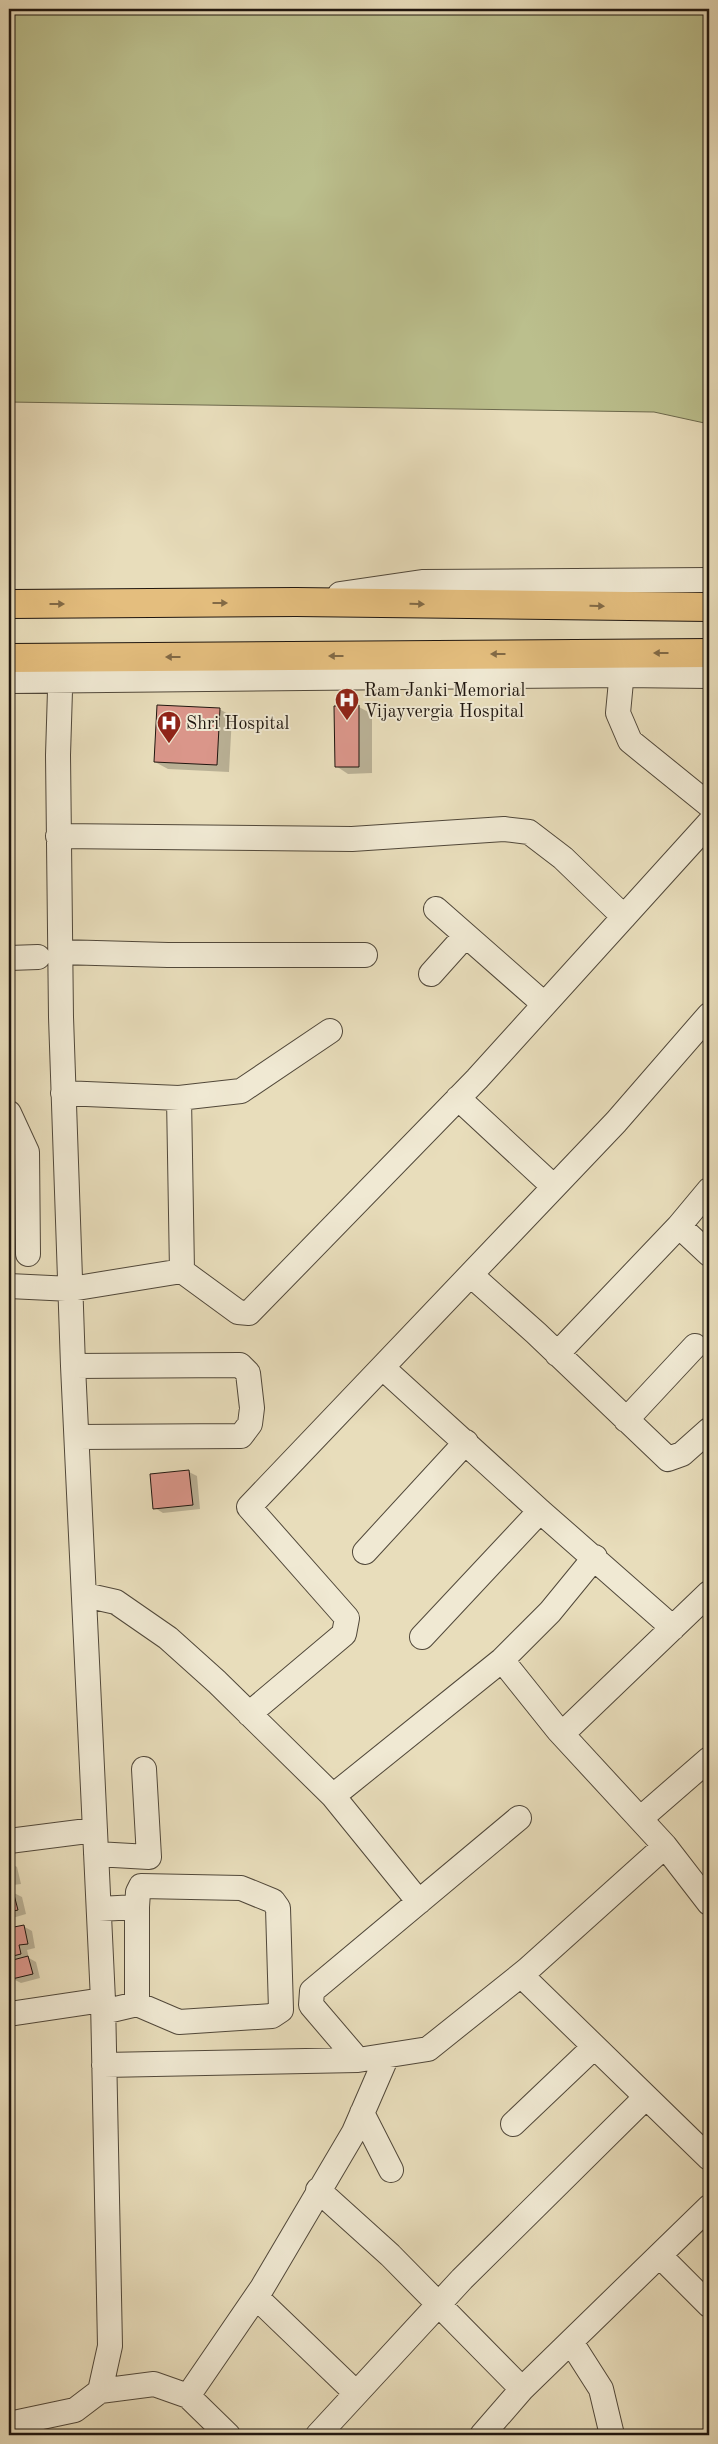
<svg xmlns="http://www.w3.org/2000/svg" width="718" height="2444" viewBox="0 0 718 2444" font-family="'Old Standard TT',serif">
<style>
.green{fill:#bbbf8d;stroke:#6d6a4e}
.shadow{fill:#0003}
.building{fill:#da968a;stroke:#1f160f}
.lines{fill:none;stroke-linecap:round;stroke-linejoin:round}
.minor-casing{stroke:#51483a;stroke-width:26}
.major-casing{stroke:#1f160f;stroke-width:30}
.minor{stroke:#f0e9d3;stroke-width:24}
.major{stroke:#e4be7e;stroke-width:28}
.oneway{fill:#826a46}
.labels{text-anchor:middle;stroke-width:4;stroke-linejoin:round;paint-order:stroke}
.poi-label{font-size:18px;fill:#1f160f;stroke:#f0e9d3;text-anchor:start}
</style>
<rect width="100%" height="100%" fill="#e8ddbb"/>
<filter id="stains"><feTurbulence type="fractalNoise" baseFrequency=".004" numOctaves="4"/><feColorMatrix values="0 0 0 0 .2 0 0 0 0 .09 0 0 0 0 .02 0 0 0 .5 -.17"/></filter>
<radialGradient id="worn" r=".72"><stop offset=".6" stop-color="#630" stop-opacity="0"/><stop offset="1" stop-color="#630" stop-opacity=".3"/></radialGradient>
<!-- green -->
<path class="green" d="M9,9H709V424L654,412L9,402Z"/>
<!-- shadow -->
<path class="shadow" d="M359,707L372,714V773L348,774L336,766Z
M219,709L232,716L229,772L168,769L155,762Z
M189,1472L197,1476L200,1509L163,1513L155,1508Z
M9,1862L17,1867L21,1884L13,1885L14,1893L22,1897L26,1914L9,1919Z
M23,1926L32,1931L35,1948L27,1950L29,1958L36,1962L40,1978L21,1983L13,1979L9,1963L16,1960L9,1956V1929Z"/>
<!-- building -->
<path class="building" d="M157,705L220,708L217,765L154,762Z
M359,705V767H335L334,706Z
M189,1470L193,1505L153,1509L150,1474Z
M9,1860L14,1879L9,1880Z
M13,1891L18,1910L9,1912V1893Z
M24,1925L28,1944L19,1945L21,1954L9,1957V1928Z
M28,1956L33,1974L12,1979L9,1961Z"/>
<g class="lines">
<defs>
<path id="minor" d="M340,594L422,582L709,580
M623,660L618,713L630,741L709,805
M9,681L622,675L709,676
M58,836L352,839L504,829L529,832L563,858L624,917
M436,909L544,1004
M60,952L168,955H365
M9,958L38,957
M431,974L465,936
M63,1093L179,1098L241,1091L330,1031
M179,1098L182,1271
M458,1098L554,1187
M9,1113L27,1152L28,1254
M679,1226L709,1190
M471,1275L536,1333L668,1459L682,1454L709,1430
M9,1286L71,1289L182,1271L238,1312L249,1313L477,1079L709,823
M557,1354L679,1226L709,1254
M73,1366L240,1365L248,1373L252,1408L250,1424L241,1436L77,1437
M383,1368L540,1511L673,1628
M626,1420L695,1346
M365,1552L466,1442
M85,1595L116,1602L168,1638L217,1682L333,1796L419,1902
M422,1637L540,1511
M502,1660L558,1730L665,1846L709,1903
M249,1714L344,1634L347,1618L249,1507L616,1122L709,1015
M562,1734L709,1593
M333,1796L502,1660L550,1612L595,1557
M640,1819L709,1759
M9,1841L95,1830
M96,1854L149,1857L144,1769
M99,1909L137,1907V2004
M521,1975L709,2158
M103,2012L137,2004L179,2022L272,2016L281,2010L278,1908L273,1901L241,1888L141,1886L138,1892L137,1907
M9,2014L103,2000
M358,2060L311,2005L312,1991L519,1818
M104,2065L358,2060L428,2049L527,1970L665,1846
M362,2113L391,2170
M513,2124L594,2047
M318,2190L390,2255L522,2389
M660,2256L709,2305
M256,2297L356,2393
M571,2342L601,2389L612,2435
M100,2391L154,2384L188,2396L228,2435
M188,2396L262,2288L354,2132L387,2056
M9,2424L75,2410L100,2391L110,2346L103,2000L73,1366L61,1017L58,755L61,658
M318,2435L462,2279L646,2097
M482,2435L522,2389L709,2207"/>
<path id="major" d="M9,604L296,602L709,607
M9,658L709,653"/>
</defs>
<!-- minor casing -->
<use href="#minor" class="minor-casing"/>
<!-- major casing -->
<use href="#major" class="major-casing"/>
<!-- minor -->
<use href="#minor" class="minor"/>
<!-- major -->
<use href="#major" class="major"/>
</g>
<!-- one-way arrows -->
<defs><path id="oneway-solid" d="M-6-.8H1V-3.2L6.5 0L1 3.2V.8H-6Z" transform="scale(1.25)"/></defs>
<g class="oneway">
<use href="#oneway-solid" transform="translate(220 603)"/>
<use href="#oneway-solid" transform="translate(57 604)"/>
<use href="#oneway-solid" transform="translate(417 604) rotate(1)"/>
<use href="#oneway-solid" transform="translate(597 606) rotate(1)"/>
<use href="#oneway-solid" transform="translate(661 653) rotate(180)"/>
<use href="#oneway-solid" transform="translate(498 654) rotate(180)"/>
<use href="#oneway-solid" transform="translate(336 656) rotate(180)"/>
<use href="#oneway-solid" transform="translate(173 657) rotate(180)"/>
</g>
<!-- icons -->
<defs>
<symbol id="hospital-pin" viewBox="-11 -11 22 30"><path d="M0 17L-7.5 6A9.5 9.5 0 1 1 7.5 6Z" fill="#8f2418" stroke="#f0e9d3"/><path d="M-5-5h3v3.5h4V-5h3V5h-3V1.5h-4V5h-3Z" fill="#fff"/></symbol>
</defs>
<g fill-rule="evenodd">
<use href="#hospital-pin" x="333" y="686" width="28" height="38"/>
<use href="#hospital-pin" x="155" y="709" width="28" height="38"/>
</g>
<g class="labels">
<!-- poi labels -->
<g class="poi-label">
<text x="364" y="696">Ram Janki Memorial<tspan x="364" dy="21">Vijayvergia Hospital</tspan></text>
<text x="186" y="729">Shri Hospital</text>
</g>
</g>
<!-- margin -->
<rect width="718" height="2444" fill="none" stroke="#e8ddbb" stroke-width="30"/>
<rect x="10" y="10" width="698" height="2424" fill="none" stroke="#1f160f" stroke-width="2.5"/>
<rect x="15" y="15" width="688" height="2414" fill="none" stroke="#1f160f"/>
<rect width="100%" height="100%" filter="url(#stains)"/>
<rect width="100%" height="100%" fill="url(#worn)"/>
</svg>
